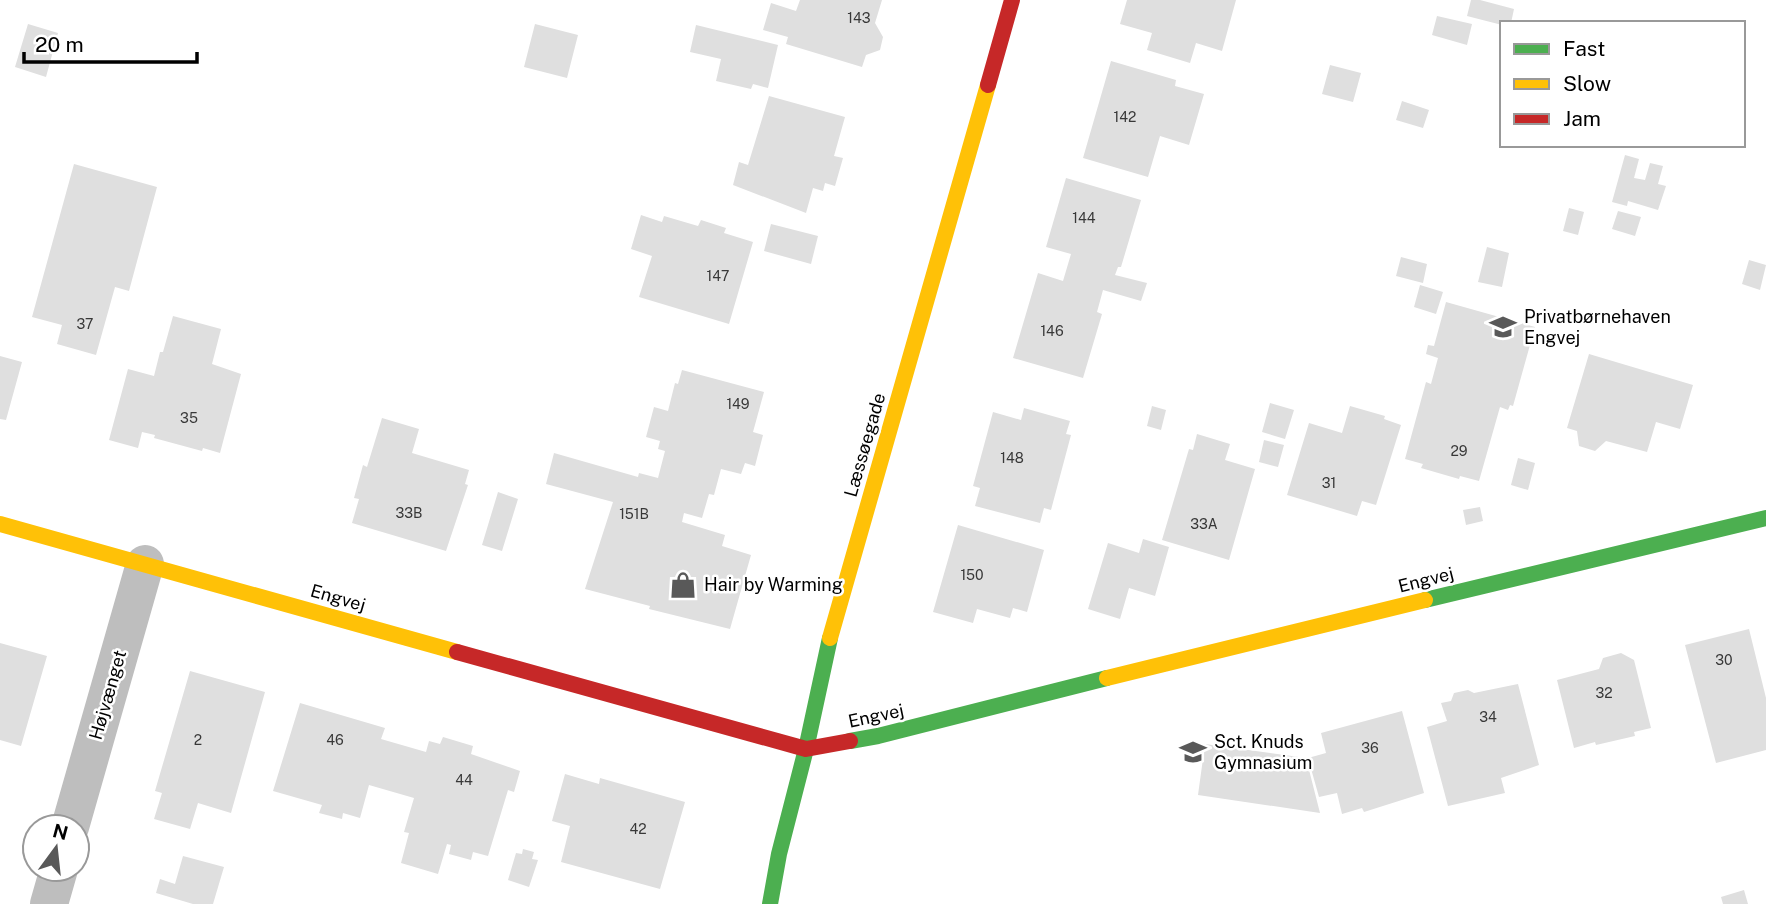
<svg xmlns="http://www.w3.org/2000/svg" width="1766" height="904" viewBox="0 0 1766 904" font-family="'Public Sans',sans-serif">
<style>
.building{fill:#dfdfdf}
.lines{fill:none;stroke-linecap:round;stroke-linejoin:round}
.street{stroke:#bebebe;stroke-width:38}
.fast{stroke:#4caf50;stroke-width:16}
.slow{stroke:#ffc107;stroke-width:16}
.jam{stroke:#c62828;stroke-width:16}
.labels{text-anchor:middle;stroke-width:5;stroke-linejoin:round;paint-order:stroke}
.number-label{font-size:14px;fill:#383838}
.poi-label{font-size:18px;fill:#000;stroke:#fff;text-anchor:start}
.street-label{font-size:18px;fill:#000;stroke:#fff}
</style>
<rect width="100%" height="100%" fill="#fff"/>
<!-- building -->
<path class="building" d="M800,0H882L875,23L883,37L880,50L866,55L862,67L786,44L788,37L763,30L771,3L796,11Z
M1127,0H1236L1222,51L1196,43L1190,63L1147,50L1152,33L1120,24Z
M1471,0H1480L1514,9L1511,23H1502V25L1467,16Z
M1437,16L1472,24L1467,45L1432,35Z
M28,24L58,33L46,77L15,67Z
M535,24L578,35L567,78L524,67Z
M696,25L778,45L768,88L753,84L751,89L716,81L721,59L690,52Z
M1111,61L1176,80L1175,86L1204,94L1189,145L1160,136L1148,177L1083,158Z
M1330,65L1361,73L1353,102L1322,94Z
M769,96L845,117L834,156L843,158L835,186L825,183L823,191L813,188L806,213L733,185L739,162L748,165Z
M1402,101L1429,110L1423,128L1396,120Z
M1625,155L1639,159L1634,178L1645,180L1650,163L1663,166L1658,184L1666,186L1658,210L1628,201L1627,206L1612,202Z
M74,164L157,187L129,291L115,287L96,355L57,344L62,325L32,317Z
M1066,178L1141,200L1121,267H1118L1115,275L1147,283L1141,301L1103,290L1097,312L1102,314L1083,378L1013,358L1038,273L1063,281L1071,254L1046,247Z
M1569,208L1584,212L1578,235L1563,231Z
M1618,211L1641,217L1635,236L1612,229Z
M641,215L662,222L664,216L698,226L701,220L726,228L724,233L753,242L729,324L639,297L652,256L631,249Z
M771,224L818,236L811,264L764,251Z
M1487,247L1509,253L1502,287L1478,282Z
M1401,257L1427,264L1423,283L1396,276Z
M1749,260L1766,265L1760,290L1742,284Z
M1420,285L1443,292L1436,314L1414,307Z
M1446,302L1535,327L1513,406L1510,405L1508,410L1500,407L1479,481L1460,476L1459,479L1421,468L1423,464L1405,459L1426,382L1431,384L1438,358L1426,354L1428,345L1434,346Z
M173,316L221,329L212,364L241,374L220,453L203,448L202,451L154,438L155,435L142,432L138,448L109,440L128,369L154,376L160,352H163Z
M1589,354L1693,385L1680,429L1656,422L1647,452L1606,441L1595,451L1579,446L1577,431L1567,428Z
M0,356L22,362L6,420L0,419Z
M682,370L764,392L753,432L763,435L755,466L745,463L741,474L721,469L714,495L709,494L702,518L684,513L682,522L725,535L722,546L751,555L730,629L649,609L650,606L585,589L613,502L546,484L554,453L638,477L639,473L658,478L665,451L658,449L660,441L646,437L654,407L668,411L675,383L678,384Z
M1270,403L1294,410L1285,439L1262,432Z
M1152,406L1166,410L1161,430L1147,426Z
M1350,406L1385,416L1384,419L1401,425L1376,505L1362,501L1357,516L1287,495L1309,423L1342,433Z
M1024,408L1070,421L1066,434L1071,435L1051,510L1044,508L1040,523L975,506L980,488L973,486L993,412L1021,420Z
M382,418L419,429L412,453L469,470L465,484L468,485L446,551L352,523L359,499L354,498L363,465L367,467Z
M1197,434L1230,444L1225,460L1255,469L1229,560L1162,540L1189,449L1193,450Z
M1264,440L1284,445L1278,467L1259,462Z
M1518,458L1535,463L1528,490L1511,485Z
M498,492L518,499L502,551L482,545Z
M1480,507L1483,521L1466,525L1463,510Z
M958,525L1044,550L1027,612L1013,608L1010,618L977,609L973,623L933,612Z
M1143,539L1169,547L1155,596L1129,588L1120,619L1088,609L1108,543L1139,553Z
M1749,629L1766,698V750L1716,763L1685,645Z
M0,643L47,656L21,746L0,740Z
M1621,653L1634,660L1651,728L1634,732L1635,736L1596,745L1595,742L1574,748L1557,680L1599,669L1603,658Z
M190,671L265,692L231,813L198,803L190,829L154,819L162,793L155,791Z
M1518,684L1539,765L1501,778L1505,793L1448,806L1427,727L1447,721L1441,703L1451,701L1454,693L1468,690L1474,693Z
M300,703L385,728L381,739L426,752L429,741L440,744L443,737L473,746L471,754L520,771L514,792L508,790L488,856L473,852L471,860L449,854L451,845L447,844L438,874L401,863L409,833L404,832L414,798L369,785L360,818L343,813L342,819L319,813L322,805L273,791Z
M1402,711L1424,793L1364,812L1362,808L1342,814L1337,793L1319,797L1308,758L1326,753L1321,733Z
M1205,744L1306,758L1320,813L1198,795Z
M565,774L599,784L600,778L685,802L660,889L561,862L570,826L552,821Z
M523,849L534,852L532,859L538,860L529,887L508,880L516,853L522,854Z
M183,856L224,867L213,904H193L156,893L160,879L175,884Z
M1744,890L1748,904H1723L1721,897Z"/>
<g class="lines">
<!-- street -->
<path class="street" d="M70,827L145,564
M49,904L59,869"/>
<!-- fast -->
<path class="fast" d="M1425,600L1766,518
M850,741L878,736L1107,678
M770,904L779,854L806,749L830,638"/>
<!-- slow -->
<path class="slow" d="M0,524L457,652
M830,638L988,85
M1107,678L1425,600"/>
<!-- jam -->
<path class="jam" d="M988,85L1012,0
M457,652L806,749L850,741"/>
</g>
<!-- icons -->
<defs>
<symbol id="school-bare" viewBox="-9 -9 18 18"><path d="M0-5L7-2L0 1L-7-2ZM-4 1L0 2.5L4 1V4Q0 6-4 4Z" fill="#595959" stroke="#fff" stroke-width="2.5" paint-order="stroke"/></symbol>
<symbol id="shop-bare" viewBox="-9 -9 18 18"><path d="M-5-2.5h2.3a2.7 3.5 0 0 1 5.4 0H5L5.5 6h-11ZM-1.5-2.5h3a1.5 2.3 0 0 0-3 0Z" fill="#595959" stroke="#fff" stroke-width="2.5" paint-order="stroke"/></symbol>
<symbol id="university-bare" viewBox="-9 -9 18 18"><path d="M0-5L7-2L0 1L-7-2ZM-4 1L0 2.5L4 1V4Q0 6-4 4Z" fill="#595959" stroke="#fff" stroke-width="2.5" paint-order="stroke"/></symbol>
</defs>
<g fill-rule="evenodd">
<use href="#school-bare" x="1484" y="308" width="38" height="38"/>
<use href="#shop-bare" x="664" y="566" width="38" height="38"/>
<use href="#university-bare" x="1174" y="733" width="38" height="38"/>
</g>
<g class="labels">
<!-- number labels -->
<g class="number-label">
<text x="859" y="23">143</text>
<text x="1125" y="122">142</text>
<text x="1084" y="223">144</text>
<text x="718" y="281">147</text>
<text x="85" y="329">37</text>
<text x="1052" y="336">146</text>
<text x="738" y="409">149</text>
<text x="189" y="423">35</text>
<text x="1459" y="456">29</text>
<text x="1012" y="463">148</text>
<text x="1329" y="488">31</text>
<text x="409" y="518">33B</text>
<text x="634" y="519">151B</text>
<text x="1204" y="529">33A</text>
<text x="972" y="580">150</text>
<text x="1724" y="665">30</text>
<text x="1604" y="698">32</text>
<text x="1488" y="722">34</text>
<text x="198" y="745">2</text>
<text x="335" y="745">46</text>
<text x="1370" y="753">36</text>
<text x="464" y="785">44</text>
<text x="638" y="834">42</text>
</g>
<!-- poi labels -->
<g class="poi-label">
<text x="1524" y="323">Privatbørnehaven<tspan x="1524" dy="21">Engvej</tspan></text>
<text x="704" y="591">Hair by Warming</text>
<text x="1214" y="748">Sct. Knuds<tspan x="1214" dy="21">Gymnasium</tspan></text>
</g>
<!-- street labels -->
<g class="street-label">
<text transform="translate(865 445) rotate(-74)" y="6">Læssøegade</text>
<text transform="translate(1426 580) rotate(-14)" y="6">Engvej</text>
<text transform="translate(338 598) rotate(16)" y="6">Engvej</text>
<text transform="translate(108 695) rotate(-74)" y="6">Højvænget</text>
<text transform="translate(876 716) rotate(-12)" y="6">Engvej</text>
</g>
</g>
<!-- legend -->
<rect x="1500" y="21" width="245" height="126" fill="#ffffff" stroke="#999999" stroke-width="2"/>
<rect x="1514" y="44" width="35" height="10" fill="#4caf50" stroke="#999999" stroke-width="2"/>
<text x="1563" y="56" font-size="21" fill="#000000">Fast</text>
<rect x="1514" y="79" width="35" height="10" fill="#ffc107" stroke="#999999" stroke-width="2"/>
<text x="1563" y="91" font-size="21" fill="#000000">Slow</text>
<rect x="1514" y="114" width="35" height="10" fill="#c62828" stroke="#999999" stroke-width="2"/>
<text x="1563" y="126" font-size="21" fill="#000000">Jam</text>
<!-- north arrow -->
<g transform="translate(56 848) rotate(15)"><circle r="33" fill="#ffffff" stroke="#999999" stroke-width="2"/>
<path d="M0-5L12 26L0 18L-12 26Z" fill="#595959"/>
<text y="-10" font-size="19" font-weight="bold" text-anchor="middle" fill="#000000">N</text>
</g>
<!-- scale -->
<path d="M24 52v10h173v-10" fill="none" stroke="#000000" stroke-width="3.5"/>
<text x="35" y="52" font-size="21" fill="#000000" stroke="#ffffff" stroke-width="5" paint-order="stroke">20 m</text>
</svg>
